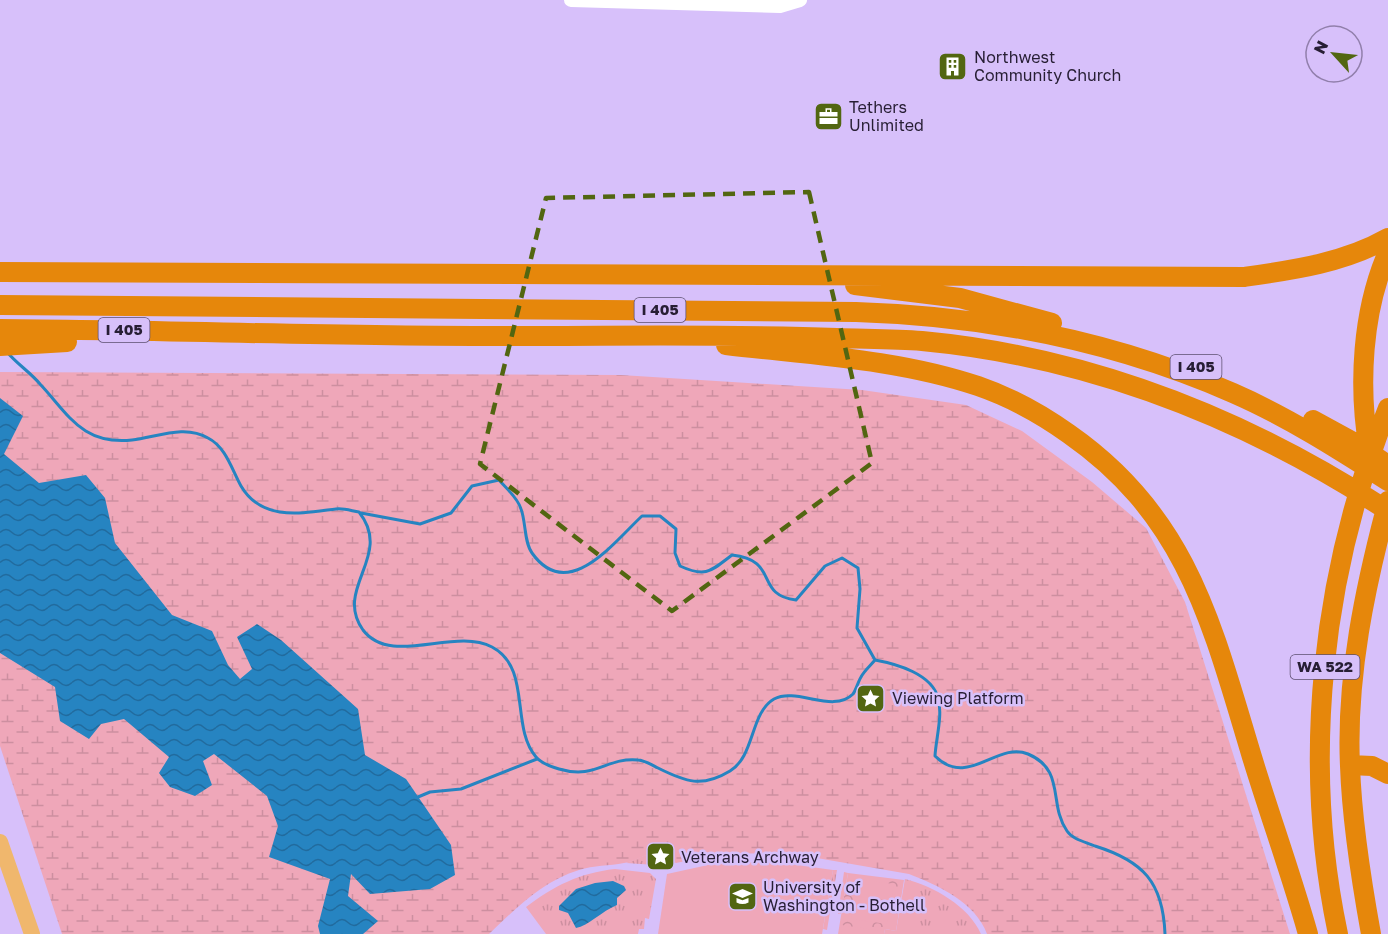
<svg xmlns="http://www.w3.org/2000/svg" width="1388" height="934" viewBox="0 0 1388 934" font-family="'Golos Text',sans-serif">
<style>
.grass{fill:url(#grass-tufts)}
.wetland{fill:url(#wetland-marsh)}
.park{fill:url(#park-crowns)}
.garden{fill:#efa7b9}
.water{fill:url(#water-waves)}
.lines{fill:none;stroke-linecap:round;stroke-linejoin:round}
.stream{stroke:#2684c1;stroke-width:3}
.minor{stroke:#fff;stroke-width:14}
.major{stroke:#f0b76d;stroke-width:16}
.highway{stroke:#e6870b;stroke-width:20}
.marked{fill:none;stroke:#526611;stroke-width:4.5;stroke-dasharray:12 8;stroke-linejoin:round}
.labels{text-anchor:middle;stroke-width:5;stroke-linejoin:round;paint-order:stroke}
.shield{fill:#d7c0fa;stroke:#5c4f6f;stroke-width:1.5}
.shield-label{font-size:15px;font-weight:bold;fill:#271e34}
.poi-label{font-size:16px;fill:#271e34;stroke:#d7c0fa;text-anchor:start}
</style>
<defs>
<pattern id="grass-tufts" width="24" height="20" patternUnits="userSpaceOnUse" patternTransform="scale(1.5)"><rect width="24" height="20" fill="#efa7b9"/><path d="M3 7l-1-3M5 7V3M7 7l1-3M15 17l-1-3M17 17v-4M19 17l1-3" fill="none" stroke="#cd8fa0"/></pattern>
<pattern id="wetland-marsh" width="20" height="14" patternUnits="userSpaceOnUse" patternTransform="scale(1.5)"><rect width="20" height="14" fill="#efa7b9"/><path d="M1 5h8M5 5V1M11 12h8M15 12V8" fill="none" stroke="#cd8fa0"/></pattern>
<pattern id="park-crowns" width="20" height="18" patternUnits="userSpaceOnUse" patternTransform="scale(1.5)"><rect width="20" height="18" fill="#efa7b9"/><path d="M2 6a3 3 0 1 1 6 0M12 15a3 3 0 1 1 6 0" fill="none" stroke="#cd8fa0"/></pattern>
<pattern id="water-waves" width="16" height="10" patternUnits="userSpaceOnUse" patternTransform="scale(1.5)"><rect width="16" height="10" fill="#2684c1"/><path d="M0 5q4-4 8 0t8 0" fill="none" stroke="#216b9e"/></pattern>
</defs>
<rect width="100%" height="100%" fill="#d7c0fa"/>
<!-- grass -->
<path class="grass" d="M656,851H664L676,863L664,861L665,856L659,852L654,856L657,862L655,865L626,863Z
M615,869L650,873L656,879L649,919L645,918L644,929H639L638,934H546L526,907C554,886 579,873 615,869Z
M833,870H837L827,930L823,929Z
M844,872L848,873L841,914H838Z
M905,879C933,886 969,906 981,934H884L885,929L896,931Z"/>
<!-- wetland -->
<path class="wetland" d="M0,372L621,375L862,390L966,405L1022,431L1092,482L1146,528L1185,602L1290,934H987C976,903 938,885 909,874L788,853L720,854L676,863L664,851C649,851 638,861 624,863C609,866 594,865 579,870C543,881 515,909 489,934H62L0,746Z"/>
<!-- park -->
<path class="park" d="M848,873L904,880L896,931L885,929L884,934H838Z"/>
<!-- garden -->
<path class="garden" d="M735,862H775L833,870L822,934H658L667,874L708,865Z
M857,879L894,884L891,901L854,896Z
M853,902L890,907L887,924L851,919Z
M842,925L882,931L881,934H841Z"/>
<!-- water -->
<path class="water" d="M0,398L23,416L4,454L39,483L86,475L105,498L115,543L172,615L212,631L228,665L240,679L252,669L237,637L257,624L281,640L358,709L365,755L406,779L451,845L455,875L430,889L370,894L351,874L348,896L378,921L363,934H320L318,926L330,879L269,857L278,826L267,796L214,754L203,761L212,785L195,796L170,787L159,773L169,757L124,719L101,724L89,739L60,721L55,687L0,653Z
M613,881L624,886L626,890L617,898V905C602,911 588,926 576,928L568,913L559,910V906L576,889L595,883Z"/>
<g class="lines">
<!-- stream -->
<path class="stream" d="M7,352C17,364 30,372 40,384C69,415 82,445 132,440C157,437 185,424 208,438C226,447 232,470 241,486C262,522 303,513 336,509C344,508 352,511 359,512C394,556 333,588 363,630C391,667 454,627 492,647C532,668 510,727 536,757C541,763 552,767 559,769C596,780 606,757 638,760C644,760 652,765 658,768C686,782 702,788 730,771C755,756 750,713 774,699C797,687 833,714 853,694C856,690 858,682 861,677C864,671 870,666 875,660C897,664 932,674 938,698C943,715 936,738 935,756C968,789 997,741 1028,754C1066,770 1048,804 1067,831C1073,840 1086,842 1095,846C1143,861 1163,882 1165,934
M361,513L420,524L451,513L472,486L499,480C506,488 518,498 521,509C526,522 524,542 532,553C568,604 614,542 642,516H660L676,529L675,553L680,566C706,578 711,571 732,555C780,560 754,595 796,600L825,566L842,558L858,568L860,589L857,628L875,660
M418,797L430,792L461,789L537,759"/>
<!-- minor -->
<path class="minor" d="M571,0L780,6L800,0"/>
<!-- major -->
<path class="major" d="M0,842L32,934"/>
<!-- highway -->
<path class="highway" d="M0,272L1244,277C1293,270 1344,263 1388,238
M855,285L960,298L1052,323
M0,305L856,312C986,316 1114,341 1233,393C1288,417 1338,449 1388,481
M0,329C174,330 348,337 522,336C627,336 732,334 837,338C865,339 894,339 922,341C1091,357 1247,419 1388,511
M726,345C810,355 898,359 978,386C1010,397 1041,414 1069,434C1188,517 1212,625 1252,757C1270,816 1291,874 1308,934
M0,346L67,342
M1313,420L1357,444L1388,465
M1369,450C1358,386 1362,311 1388,252
M1350,765L1372,766L1388,774
M1338,934C1301,760 1322,572 1388,408
M1371,934C1361,879 1352,823 1350,766C1346,677 1365,587 1388,501"/>
</g>
<!-- marked area -->
<path class="marked" d="M809,192L872,463L672,611L480,464L546,198Z"/>
<!-- icons -->
<defs>
<symbol id="building-square" viewBox="-11 -11 22 22"><rect x="-9" y="-9" width="18" height="18" rx="4" fill="#526611" stroke="#d7c0fa"/><path d="M-4-6H4V6H1V3H-1V6H-4ZM-2.5-4.3h1.7v1.8h-1.7ZM.8-4.3h1.7v1.8H.8ZM-2.5-1h1.7V.8h-1.7ZM.8-1h1.7V.8H.8Z" fill="#fff"/></symbol>
<symbol id="office-square" viewBox="-11 -11 22 22"><rect x="-9" y="-9" width="18" height="18" rx="4" fill="#526611" stroke="#d7c0fa"/><path d="M-6-3h4V-5.5h4V-3h4V5H-6ZM-1-4.5V-3h2v-1.5ZM-6 0V1H6V0Z" fill="#fff"/></symbol>
<symbol id="sight-square" viewBox="-11 -11 22 22"><rect x="-9" y="-9" width="18" height="18" rx="4" fill="#526611" stroke="#d7c0fa"/><path d="M0-6L1.8-2.2L6-1.7L2.9 1.2L3.7 5.4L0 3.3L-3.7 5.4L-2.9 1.2L-6-1.7L-1.8-2.2Z" fill="#fff"/></symbol>
<symbol id="university-square" viewBox="-11 -11 22 22"><rect x="-9" y="-9" width="18" height="18" rx="4" fill="#526611" stroke="#d7c0fa"/><path d="M0-5L7-2L0 1L-7-2ZM-4 1L0 2.5L4 1V4Q0 6-4 4Z" fill="#fff"/></symbol>
</defs>
<g fill-rule="evenodd">
<use href="#building-square" x="936" y="50" width="33" height="33"/>
<use href="#office-square" x="812" y="100" width="33" height="33"/>
<use href="#sight-square" x="854" y="682" width="33" height="33"/>
<use href="#sight-square" x="644" y="840" width="33" height="33"/>
<use href="#university-square" x="726" y="880" width="33" height="33"/>
</g>
<g class="labels">
<!-- shield labels -->
<g class="shield">
<rect x="634.5" y="298" width="51" height="24" rx="4.5"/>
<rect x="98.5" y="318" width="51" height="24" rx="4.5"/>
<rect x="1170.5" y="355" width="51" height="24" rx="4.5"/>
<rect x="1290.5" y="655" width="69" height="24" rx="4.5"/>
</g>
<g class="shield-label">
<text x="660" y="315">I 405</text>
<text x="124" y="335">I 405</text>
<text x="1196" y="372">I 405</text>
<text x="1325" y="672">WA 522</text>
</g>
<!-- poi labels -->
<g class="poi-label">
<text x="974" y="63">Northwest<tspan x="974" dy="18">Community Church</tspan></text>
<text x="849" y="113">Tethers<tspan x="849" dy="18">Unlimited</tspan></text>
<text x="892" y="704">Viewing Platform</text>
<text x="681" y="863">Veterans Archway</text>
<text x="763" y="893">University of<tspan x="763" dy="18">Washington - Bothell</tspan></text>
</g>
</g>
<!-- north arrow -->
<g transform="translate(1334 54) rotate(297)"><circle r="28" fill="#d7c0fa" stroke="#917fab" stroke-width="1.5"/>
<path d="M0-4.5L10 22L0 15L-10 22Z" fill="#526611"/>
<text y="-9" font-size="16" font-weight="bold" text-anchor="middle" fill="#271e34">N</text>
</g>
</svg>
